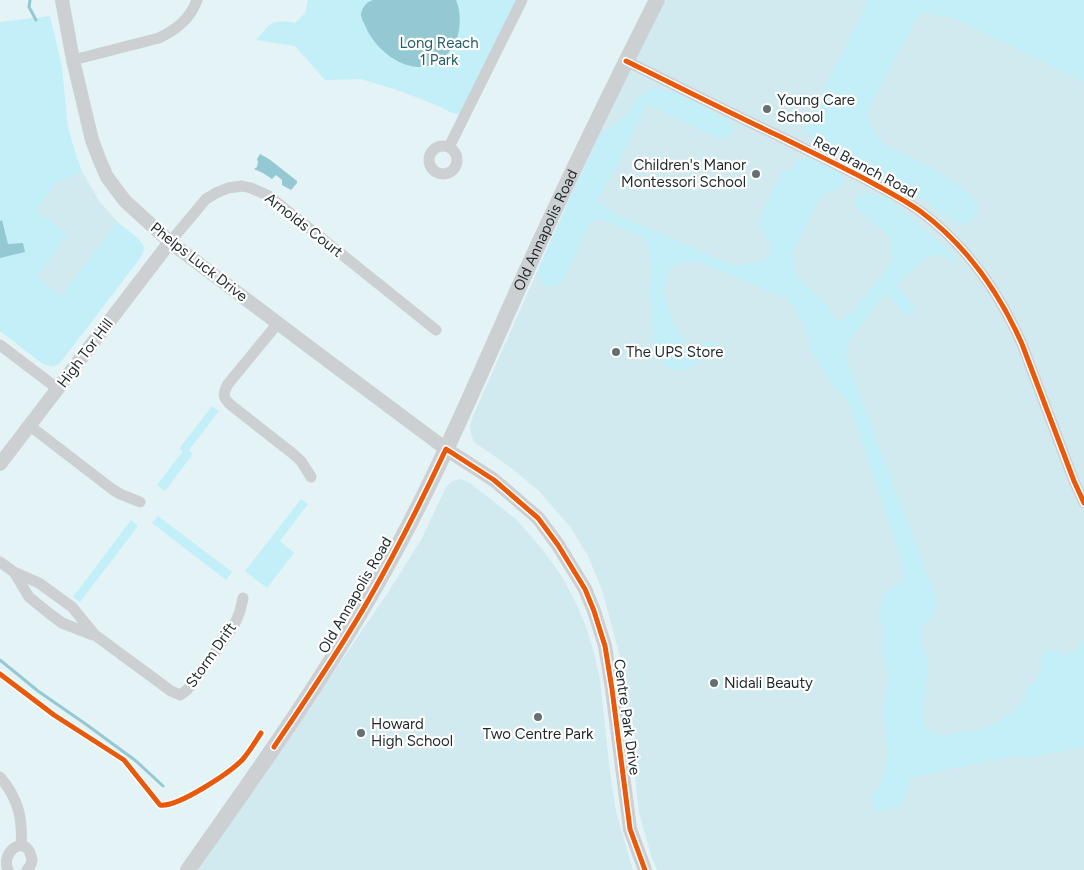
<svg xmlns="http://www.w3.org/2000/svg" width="1084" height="870" viewBox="0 0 1084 870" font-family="Figtree,sans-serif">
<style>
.built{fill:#d0eaf0}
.green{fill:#c2eff8}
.water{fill:#94c8d2}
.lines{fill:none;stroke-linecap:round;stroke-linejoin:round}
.stream{stroke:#94c8d2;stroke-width:3}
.minor{stroke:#cdd0d3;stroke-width:11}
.tertiary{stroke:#cdd0d3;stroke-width:14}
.secondary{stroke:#cdd0d3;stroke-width:16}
.cycleway-casing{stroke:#fff;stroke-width:8}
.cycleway{stroke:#e8590c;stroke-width:5}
.poi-dot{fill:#647073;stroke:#fff;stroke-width:2}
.labels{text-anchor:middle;stroke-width:4.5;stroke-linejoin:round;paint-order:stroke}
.park-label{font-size:15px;fill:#245e68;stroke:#fff}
.poi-label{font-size:15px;fill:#1f292c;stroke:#fff;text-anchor:start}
.street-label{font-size:15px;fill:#1f292c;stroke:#fff}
</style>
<rect width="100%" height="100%" fill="#e4f3f6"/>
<!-- built -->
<path class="built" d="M666,0H1084V870H657L651,855L639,813L622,663L602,590L588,556L571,528L539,491L510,467L474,442L471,434L470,426L473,416L572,193L620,92Z
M82,171L99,201L118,222L61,296L36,277V210L57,182Z
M461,479L470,483L517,520L542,549L561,575L574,599L585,624L594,653L600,680L610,772L616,812L633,870H198L387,594L421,540L446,487L452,481Z"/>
<!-- green -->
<path class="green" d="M308,0H522L464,116L452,113L434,104L397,90L361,79L325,80L295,46L256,40C271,23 271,19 295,23L305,13Z
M869,0H1084V82L956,19L925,13L918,15L869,109L868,116L873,130L884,144L936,170L966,191L976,201L978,212L970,223H958L904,187L810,138V134L803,131Z
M50,16L62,67L68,128L77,158L82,171L57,182L36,210L68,235L36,277L61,296L118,222C123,227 141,239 143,245C145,249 143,253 141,257L60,363C54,367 49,367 43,364L0,331V22Z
M653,88L675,92L730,121L735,133L729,136L720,139L647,104L618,164L597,201L622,217L718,259L737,266L757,262L769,258L771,245L764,233L766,231L758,228L764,214L762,213L783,170L789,173L797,160L809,157L831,168L843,176V184L838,189L828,193L819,199L792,254L795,273L808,287L828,305L833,317L840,320L851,313L893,262L891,238L855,206L856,196L869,193L886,197L949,251L957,260L953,262L938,254L928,256L896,284L914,307L913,312L909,315L904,314L888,295L881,298L849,342L846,358L937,601L933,616L921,627V643L928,658L926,690L922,709L924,724L931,732L943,735L963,732L972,733L988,727L1003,719L1019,706L1025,696L1026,688C1038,680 1044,673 1040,658L1045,651H1058L1066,655C1077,652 1079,647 1084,638V747L1027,758L1018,755L910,777L906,796L899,807L886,810L874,811L872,798L882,780L888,757L883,707L889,670L881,652L884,627L879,619C880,608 880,595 890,589C895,585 900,584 904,580L900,556L852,412L844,396L834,388L823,369L810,349L808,334L802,320L788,298L767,291L701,262H682L673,266L667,274L663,292L672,320L685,345L693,346L712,341L718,345C711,352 694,368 685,370C678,371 670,368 664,367L653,343L650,290L652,273L649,249L644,238L601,219L589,223L564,279L555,286H544L538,270L572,193L600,134L613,127L629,112L640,96Z
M212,406L219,411L189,450L193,454L165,491L157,485L183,451L179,449Z
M301,499L308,504L280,541L294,553L267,588L245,571Z
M158,516L232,572L226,580L152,523Z
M131,520L138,526L80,602L73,597Z"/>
<!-- water -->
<path class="water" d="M373,0H456C462,14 461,35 452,48C427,84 386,63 368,32C366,26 361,20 361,14C362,7 367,2 373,0Z
M260,154L269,159L297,181V183L291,190L282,185V180L276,175L272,179L263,173L254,169L257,167L258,162L257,159Z
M2,220L8,244L23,243L25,252L0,258V221Z"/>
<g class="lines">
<!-- stream -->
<path class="stream" d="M30,0L29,7L36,20
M0,660L38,691L87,725L136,761L163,786"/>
<!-- minor -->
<path class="minor" d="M73,60L159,38C177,29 190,19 197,0
M626,61C677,86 728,112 779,136C809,151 838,165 867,180C885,190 903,199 920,211C966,245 999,292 1022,344L1074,481L1084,503
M429 160a14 14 0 1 1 28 0a14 14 0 1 1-28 0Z
M449,147L522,0
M170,242L206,199L216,193L228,188L242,186L251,188L269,196L436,330
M278,323L228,384C222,395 223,398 232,406L292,453L301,461L311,477
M0,345L58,389
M30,426L112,489L120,494L140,502
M0,562L14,572L39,583L72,607L95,635L171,691L180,695L187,690L229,633L236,621L240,611L243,598
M14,572L29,597L50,614L62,623L93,635
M0,777C18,798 23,818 21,846
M8,870C0,851 26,834 31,856C33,861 31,866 27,870"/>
<!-- tertiary -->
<path class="tertiary" d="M62,0L73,60L92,140L100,161L107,177L125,201L170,242L320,355L446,449L494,480L538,518L558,545L585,589L594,611L605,646L612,689L630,829L645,870
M0,464L170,242"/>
<!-- secondary -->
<path class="secondary" id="s1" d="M188,870C258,771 329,672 387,566C437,476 477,381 519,287C563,190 609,95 657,0"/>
<defs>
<path id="cycleway" d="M626,61C677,86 728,112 779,136C809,151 838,165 867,180C885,190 903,199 920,211C966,245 999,292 1022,344L1074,481L1084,503
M0,674L54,715L124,760L160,805C177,808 231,772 243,759C250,751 255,742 261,733
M274,747C307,698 340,650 369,599C397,550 422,500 446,449L494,480L538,518L558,545L585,589L594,611L605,646L612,689L630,829L645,870"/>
</defs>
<!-- cycleway casing -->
<use href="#cycleway" class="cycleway-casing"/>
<!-- cycleway -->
<use href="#cycleway" class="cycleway"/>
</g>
<!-- markers -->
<g class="poi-dot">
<circle cx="767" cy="109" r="5"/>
<circle cx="756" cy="174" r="5"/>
<circle cx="616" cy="352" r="5"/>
<circle cx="714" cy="683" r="5"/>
<circle cx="538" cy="717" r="5"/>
<circle cx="361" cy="733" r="5"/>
</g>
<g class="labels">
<!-- park labels -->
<g class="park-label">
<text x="439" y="48">Long Reach<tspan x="439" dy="17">1 Park</tspan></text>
</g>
<!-- poi labels -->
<g class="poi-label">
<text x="777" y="105">Young Care<tspan x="777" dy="17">School</tspan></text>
<text x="746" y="170" text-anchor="end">Children's Manor<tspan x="746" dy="17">Montessori School</tspan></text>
<text x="626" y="357">The UPS Store</text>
<text x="724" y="688">Nidali Beauty</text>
<text x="371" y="729">Howard<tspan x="371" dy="17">High School</tspan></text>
<text x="538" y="739" text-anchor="middle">Two Centre Park</text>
</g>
<!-- street labels -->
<g class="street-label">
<text transform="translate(865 167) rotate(28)" y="5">Red Branch Road</text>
<text transform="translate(304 225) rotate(38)" y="5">Arnolds Court</text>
<text dy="5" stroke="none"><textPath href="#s1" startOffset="735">Old Annapolis Road</textPath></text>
<text transform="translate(199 262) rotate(38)" y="5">Phelps Luck Drive</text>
<text transform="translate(85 353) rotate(-53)" y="5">High Tor Hill</text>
<text transform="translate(355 595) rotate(-60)" y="5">Old Annapolis Road</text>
<text transform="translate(211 655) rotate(-55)" y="5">Storm Drift</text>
<text transform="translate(627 717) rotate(82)" y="5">Centre Park Drive</text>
</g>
</g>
</svg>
